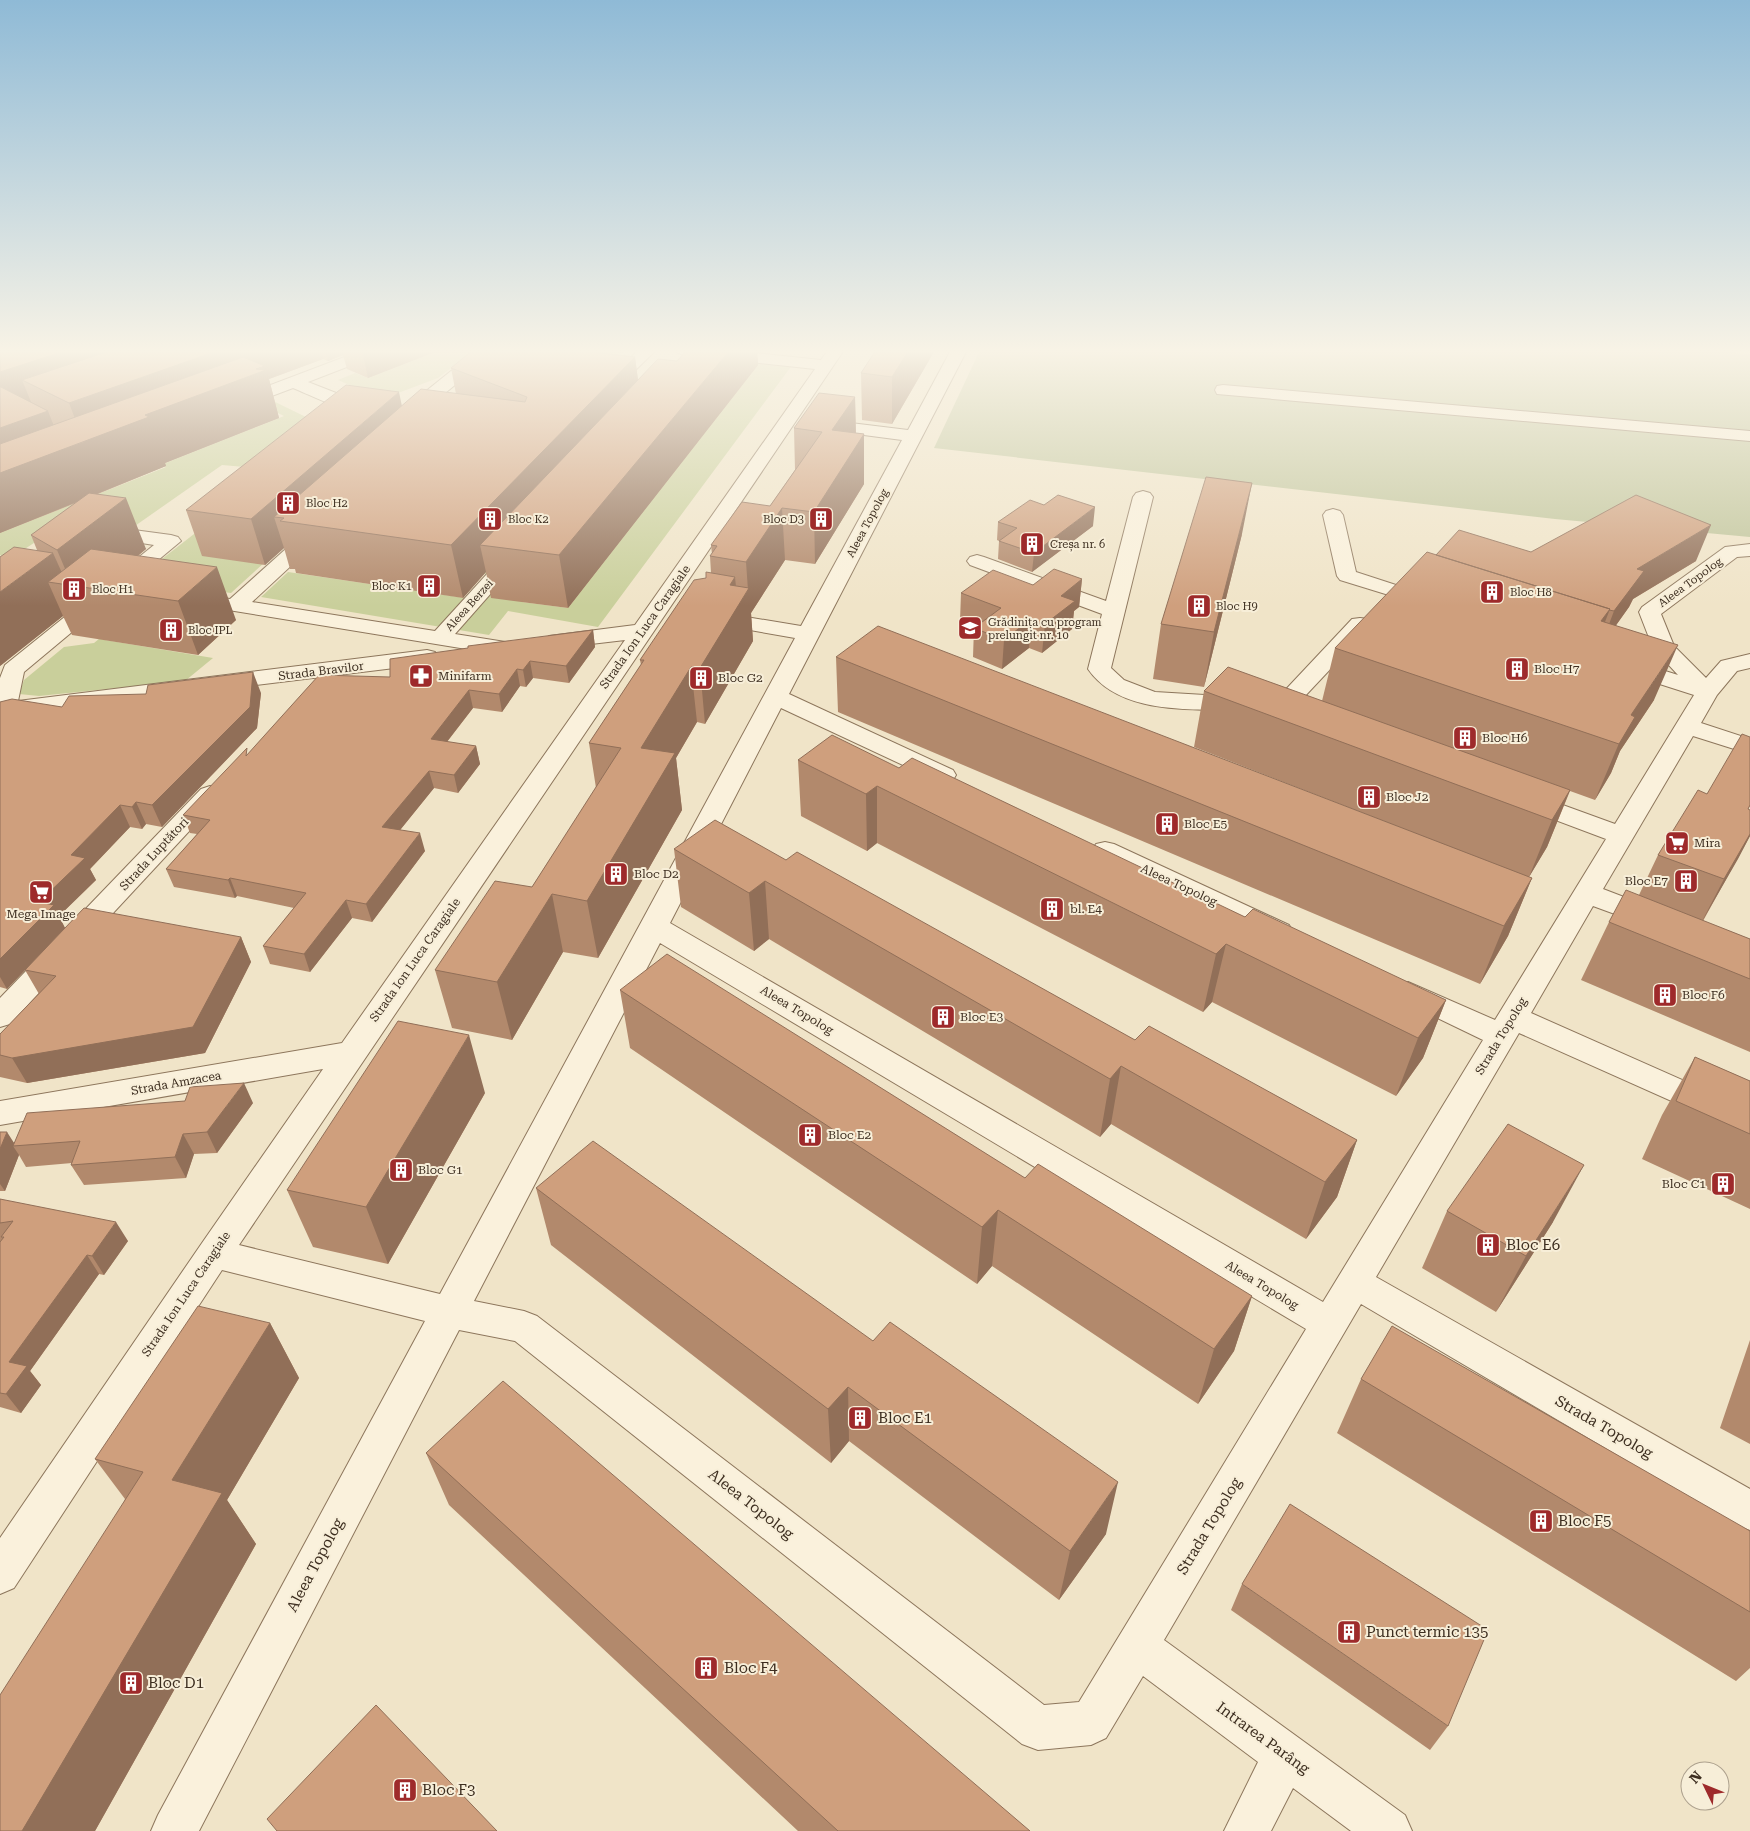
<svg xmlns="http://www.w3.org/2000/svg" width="1750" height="1831" viewBox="0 0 1750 1831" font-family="'Roboto Serif',serif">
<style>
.green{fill:#c9cf9b;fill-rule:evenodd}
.cemetery{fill:#bfc49a}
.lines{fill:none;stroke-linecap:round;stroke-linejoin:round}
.minor-casing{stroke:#8d765c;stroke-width:2}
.minor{fill:#faf1dc;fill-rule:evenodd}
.wall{fill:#b2896c}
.shaded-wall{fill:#916f58}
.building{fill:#cf9f7d;stroke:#916f58}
.labels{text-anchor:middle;stroke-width:4;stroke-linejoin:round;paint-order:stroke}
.far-poi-label{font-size:11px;fill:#3d2e20;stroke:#f7eed8;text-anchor:start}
.far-street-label{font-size:11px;fill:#3d2e20;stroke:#f7eed8}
.street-label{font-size:12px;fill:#3d2e20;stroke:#f7eed8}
.poi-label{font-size:12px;fill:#3d2e20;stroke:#f7eed8;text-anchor:start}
.near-poi-label{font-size:15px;fill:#3d2e20;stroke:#f7eed8;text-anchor:start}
.near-street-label{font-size:15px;fill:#3d2e20;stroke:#f7eed8}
</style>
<rect width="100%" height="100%" fill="#f0e4c8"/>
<!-- green -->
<path class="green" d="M440,350H625L595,382L468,355L438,378L382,399L338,380L355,373L368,378Z
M707,354L793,364L598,627L508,611L489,635L261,597L288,572L465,598L486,574L321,550L639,403L486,385L490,381L651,394ZM756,367L568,608L522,602L521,601Z
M267,398L306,417L319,410L385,453L231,593L135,580L212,520L257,468L222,465L132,528L72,518L8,560L0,555V533L166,467L163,464L284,416L263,406Z
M127,616L105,640L213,658L185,681L39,696L19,694L24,680L64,647L94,643Z"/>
<!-- cemetery -->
<path class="cemetery" d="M980,350H1706L1750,354V537L1555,519L934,448Z"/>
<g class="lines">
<defs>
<path id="minor" d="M363,350H385L383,353L308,382L354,400L372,403L375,407L372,411C350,416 315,397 293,388L237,409L231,408L228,404L231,400Z
M639,350H656L615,390H603L601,386L603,382Z
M676,350H727L821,360L828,350H844L239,1245L440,1294L795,638L716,624L708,623L705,618L708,613L716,612L801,626L902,440L818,429L812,428L809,424L812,420L818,419L908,430L951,350H967L789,694L953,770L956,775L953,780L944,783L935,780L781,708L670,923L1323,1302L1483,1040L1398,999L1393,992L1398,985L1408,982L1495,1020L1606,839L1518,806L1514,800L1518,794L1527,792L1615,824L1694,695L1619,671L1616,666L1619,661L1627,659L1678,675L1653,648L1639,612L1642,607L1725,547L1750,544V556L1737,557L1661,614L1674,646L1706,678L1721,661L1750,654V668L1737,671L1717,695L1701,723L1750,739V754L1693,736L1603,889L1663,912L1667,919L1663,926L1653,928L1593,906L1531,1013L1750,1110V1136L1519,1033L1376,1277L1750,1489V1530L1736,1525L1361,1304L1164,1640L1405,1815L1412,1831H1351L1293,1788L1271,1831H1224L1258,1762L1143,1676L1106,1738L1091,1745L1038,1750L1022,1744L515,1341L459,1330L199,1831H151L158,1815L425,1321L222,1270L14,1588L0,1594V1538L202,1243L323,1069L0,1125V1101L342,1043L625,640L557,648L549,646L546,641L549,636L635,625L815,369L684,355L678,353ZM660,943L1306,1329L1079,1702L1044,1705L537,1316L524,1311L474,1301Z
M457,370L490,373L492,377L490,381L484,382L461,380L416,417L410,418L401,417L398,413L401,409L405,408L451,371Z
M1223,385L1750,431V441L1217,394L1215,390L1217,386Z
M1143,491L1150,493L1153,497L1111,668L1124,680L1155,692L1238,697L1246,699L1250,704L1246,709L1238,711C1189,708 1120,715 1088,669L1102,614L970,565L967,561L970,557L977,555L984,557L1106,601L1133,497L1136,493Z
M1333,509L1340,511L1343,515L1356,572L1399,586L1402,590L1399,594L1392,596L1340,580L1337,576L1323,515L1326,511Z
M104,526L171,535L178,537L181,541L24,672L18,701L427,650L435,652L438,657L435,662L427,664L13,715L0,721V678L5,665L154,545L97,536L94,532L97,528Z
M315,527L322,529L325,533L322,537L252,602L435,631L507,552L514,550L521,552L524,556L455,634L511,643L514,648L511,653L503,655L216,608L212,604L216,600L223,598L230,599L308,529Z
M1360,618L1368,619L1371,624L1368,629L1290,712L1282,714L1274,712L1270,707L1274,702L1352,619Z
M210,786L219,789L223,794L219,799L10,1024L0,1027V998L201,789Z
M1105,842L1114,844L1289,925L1293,932L1289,939L1279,942L1269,939L1096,856L1092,850L1096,844Z"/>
</defs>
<!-- minor casing -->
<use href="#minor" class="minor-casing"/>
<!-- minor -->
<use href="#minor" class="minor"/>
</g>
<!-- wall -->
<path class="wall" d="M0,350H440L368,378L347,369L343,355L328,361L323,359L269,379L279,418L165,463L166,466L98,494L146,549L138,556L236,620L198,655L72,635L63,616L0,666L37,550L31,535L76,503L0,533Z
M687,350H773L771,352L757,351L758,365L568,608L491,598L486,572L463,598L296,573L295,569H290L284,548L265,565L202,556L186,510L402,406L456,394L451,368L635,357L638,380L677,361Z
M876,350H935L892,424L862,420L861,373Z
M855,397L856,433L864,434V484L815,564L785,560L751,613L753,641L705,724L697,722L676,758L682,810L598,958L563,952L512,1040L452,1028L435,970L532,887L596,788L589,743L641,665L640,660L706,578L711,573L710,556L712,554L711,545L770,506L795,470L794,428Z
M998,522L1093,526L1032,572L998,559L999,541L997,540Z
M1242,534L1204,687L1153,679L1161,624Z
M1531,552L1696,561L1633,599L1629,607L1616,625L1654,700L1620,751L1611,773L1595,800L1570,791L1547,847L1529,877L1532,878L1508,936L1480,984L838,712L836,657L1422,836L1194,747L1204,691L1322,701L1335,648L1436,555Z
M1082,579L1079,607L1074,611L1072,629L1042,653L1029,648L1002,669L973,657L974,628L975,627L960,621L961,593Z
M593,630L595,647L569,683L533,678L526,687L520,686L502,712L473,708L447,742L476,746L480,764L458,793L434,788L400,830L425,851L372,922L352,918L310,972L270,964L263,946L294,908L237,896L235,898L174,887L166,869L197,834L190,833L183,815L249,753L390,677Z
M261,693L257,728L162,827L146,824L142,829L130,827L90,869L96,880L59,916L65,928L7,989L0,987V702L62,707Z
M1750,737V806L1748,809L1750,810V836L1703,921L1750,939V1052L1581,980L1609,922L1639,895L1658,855L1707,794Z
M798,760L899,768L1245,917L1446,1000L1423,1058L1396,1096L1212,1002L1203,1012L877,843L867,851L801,816Z
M674,849L786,860L1135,1040L1357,1140L1337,1197L1306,1239L1111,1124L1100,1137L769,939L754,951L681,907Z
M241,937L251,962L205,1053L27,1083L0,1077V1034L39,994L25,970Z
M620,990L1252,1296L1234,1351L1198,1404L992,1266L977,1284L630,1048Z
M1695,1057L1750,1081V1209L1642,1159L1662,1115Z
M485,1093L388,1264L313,1247L287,1190Z
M253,1103L217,1153L194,1154L186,1178L84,1185L71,1165L72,1163L26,1167L19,1155L5,1191H0V1132L14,1143Z
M536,1188L1106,1534L1059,1600L849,1441L831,1463L551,1245Z
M0,1199L128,1241L104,1275L99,1274L30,1371L41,1385L21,1413L0,1407Z
M1447,1211L1553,1222L1496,1312L1422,1268Z
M270,1323L299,1378L227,1500L256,1544L95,1831H0L125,1499L95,1459Z
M1750,1340V1444L1720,1428Z
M1361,1379L1750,1531V1668L1736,1681L1337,1433Z
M426,1453L1030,1831H798L449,1505Z
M1242,1584L1448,1726L1430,1750L1231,1610Z"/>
<!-- shaded-wall -->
<path class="shaded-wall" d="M68,350H217L22,380L36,414L0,427V372Z
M220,350H321L323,359L269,379L279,418L165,463L166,466L0,533V428L48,411L63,449L84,442L69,403Z
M325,350H342L343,355L328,361Z
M362,350H440L368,378Z
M730,350H757L758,365L568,608L559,555Z
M909,350H935L892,424V377Z
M635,357L641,404L480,545L486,572L463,598L451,545Z
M399,392L408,435L274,517L284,548L265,565L251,519Z
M855,397L856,445L832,430Z
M864,434V484L815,564L814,512Z
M1252,483L1242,534L1204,687L1214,632Z
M126,498L146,549L97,589L72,585L57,550Z
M1095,507L1093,526L1032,572L1034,553Z
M782,508L785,560L751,613L753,641L705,724L700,668L730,585L735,577L738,606L748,590L746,562Z
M1711,525L1696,561L1633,599L1629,607L1600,648L1614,611L1637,569Z
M53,553L67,584L48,582L63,616L0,666V592Z
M217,567L236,620L198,655L178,601Z
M1082,579L1079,607L1074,611L1072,629L1042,653L1045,624L1061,596Z
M1610,609L1589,663L1601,621Z
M1031,619L1029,648L1002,669L1004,640Z
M593,630L595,647L569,683L566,666Z
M1678,645L1654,700L1620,751L1611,773L1595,800L1631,715Z
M530,661L533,678L526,687L523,670Z
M691,667L697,722L676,758L682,810L598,958L587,901L641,748Z
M517,669L520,686L502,712L499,694Z
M253,672L261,693L257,728L162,827L152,805Z
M469,690L473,708L435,757L431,739Z
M476,746L480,764L458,793L454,775Z
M429,771L434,788L388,845L382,827Z
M877,786V843L867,851L866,794Z
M1570,790L1547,847L1529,877L1552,820Z
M136,802L146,824L142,829L132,807Z
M120,805L130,827L90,869L96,880L59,916L65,928L7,989L0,977V959L71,855Z
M420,833L425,851L372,922L366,904Z
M1750,834V836L1738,859L1700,925L1724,879Z
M230,878L237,896L235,898L228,880Z
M1532,878L1508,936L1480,984L1504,926Z
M765,881L769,939L754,951L749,893Z
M552,894L563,952L512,1040L497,982Z
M346,900L352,918L310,972L304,954Z
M241,937L251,962L205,1053L27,1083L12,1058Z
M1226,944L1212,1002L1203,1012L1216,954Z
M1446,1000L1423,1058L1396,1096L1418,1038Z
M469,1035L485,1093L388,1264L366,1207Z
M1121,1066L1111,1124L1100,1137L1110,1079Z
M244,1083L253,1103L217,1153L207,1132Z
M7,1132L16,1146H13L19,1155L5,1191L0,1184V1149Z
M183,1134L194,1154L186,1178L175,1157Z
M1357,1140L1337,1197L1306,1239L1325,1182Z
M1584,1165L1553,1222L1496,1312L1526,1256Z
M998,1210L992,1266L977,1284L982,1227Z
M116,1222L128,1241L104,1275L92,1256Z
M87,1255L99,1274L30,1371L41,1385L21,1413L6,1394L9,1362Z
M1252,1296L1234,1351L1198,1404L1214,1349Z
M270,1323L299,1378L227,1500L256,1544L95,1831H22L172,1480Z
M848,1387L849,1441L831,1463L828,1409Z
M1118,1482L1106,1534L1059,1600L1070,1551Z"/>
<!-- building -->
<path class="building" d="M0,350H68L0,372Z
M112,350H220L69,403L22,380Z
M473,350H574L635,357L451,545L280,521L284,518L274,517L421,389L525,402L527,397L451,368Z
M687,350H730L559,555L480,545L658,359L677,361Z
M876,350H909L892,377L861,373Z
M243,357L265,366L256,369L266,370L145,415L149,417L0,473V444Z
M346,385L399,392L251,519L186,510Z
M0,387H1L48,411L0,428Z
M819,393L855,397L832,430L864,434L814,512L782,508L746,562L710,556L717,546L711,545L742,502L770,506L822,432L794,428Z
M1206,477L1252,483L1214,632L1161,624Z
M89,493L126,498L57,550L31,535Z
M1058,495L1095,507L1034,553L999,541L1017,528L998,522L1030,500L1044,505Z
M1636,495L1711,525L1637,569L1644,571L1614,611L1609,610L1610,609L1436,555L1459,530L1531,552Z
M14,547L53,553L0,592V557Z
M91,549L217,567L178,601L48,582Z
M1427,552L1610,609L1601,621L1678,645L1631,715L1635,717L1619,744L1335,648Z
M1054,569L1082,579L1061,596L1075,601L1045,624L1031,619L1004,640L974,628L1001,608L961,593L993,570L1033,585Z
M706,572L735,577L730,585L749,588L700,668L691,667L641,748L675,753L587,901L552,894L497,982L435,970L495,881L532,887L621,748L589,743L644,660H640L694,580L706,578Z
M878,626L1532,878L1504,926L836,657Z
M593,630L566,666L530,661L523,670L517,669L499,694L469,690L431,739L476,746L454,775L429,771L382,827L420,833L366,904L346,900L304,954L263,946L306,893L230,878L228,880L166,869L210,820L183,815L247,748L246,756L319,675L390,677V659L468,648V646Z
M1228,667L1570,790L1552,820L1204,691Z
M253,672L250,707L152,805L136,802L132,807L120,805L71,855L85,858L39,902L54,905L0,959V702L12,699L62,707L69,696L146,694L148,685Z
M1742,734L1750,737V805L1748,809L1750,810V834L1724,879L1658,855L1698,790L1707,794Z
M832,735L899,768L912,758L1245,917L1253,909L1446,1000L1418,1038L1226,944L1216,954L877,786L866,794L798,760Z
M715,820L786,860L797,852L1135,1040L1149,1026L1357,1140L1325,1182L1121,1066L1110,1079L765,881L749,893L674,849Z
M1626,890L1750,939V979L1609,922Z
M84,908L241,937L193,1027L12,1058L0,1055V1034L56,976L25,970Z
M667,954L1025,1178L1038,1164L1252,1296L1214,1349L998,1210L982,1227L620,990Z
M398,1021L469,1035L366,1207L287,1190Z
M1695,1057L1750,1081V1134L1676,1101Z
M244,1083L207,1132L183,1134L175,1157L71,1165L80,1141L13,1146L27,1113L185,1101L190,1087Z
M1508,1124L1584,1165L1526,1256L1447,1211Z
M0,1132H7L0,1149Z
M593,1141L873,1341L890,1322L1118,1482L1070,1551L848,1387L828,1409L536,1188Z
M0,1199L116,1222L92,1256L87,1255L9,1362L27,1366L6,1394L0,1393V1242L4,1237H1L13,1221L0,1223Z
M198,1306L270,1323L172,1480L222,1493L22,1831H0V1695L143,1472L95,1459Z
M1392,1326L1750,1531V1612L1361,1379Z
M503,1381L1030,1831H838L426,1453Z
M1290,1504L1488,1630L1448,1726L1242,1584Z
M376,1705L497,1831H277L267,1819Z"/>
<!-- sky -->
<linearGradient id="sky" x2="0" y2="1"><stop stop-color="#8fbad6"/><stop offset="0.58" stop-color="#f8f3e6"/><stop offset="1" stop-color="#f8f3e6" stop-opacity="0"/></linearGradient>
<rect width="1750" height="606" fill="url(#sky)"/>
<!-- icons -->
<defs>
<symbol id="building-square" viewBox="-11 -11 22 22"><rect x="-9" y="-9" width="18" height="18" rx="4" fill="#9e2a2b" stroke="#f7eed8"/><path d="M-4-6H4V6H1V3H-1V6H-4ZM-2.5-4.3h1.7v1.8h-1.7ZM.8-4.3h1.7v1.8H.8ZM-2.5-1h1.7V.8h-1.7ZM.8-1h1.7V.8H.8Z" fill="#fff"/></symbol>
<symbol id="school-square" viewBox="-11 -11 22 22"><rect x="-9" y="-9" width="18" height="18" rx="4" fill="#9e2a2b" stroke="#f7eed8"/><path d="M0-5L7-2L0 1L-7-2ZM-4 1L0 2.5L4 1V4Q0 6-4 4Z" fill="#fff"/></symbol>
<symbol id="pharmacy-square" viewBox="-11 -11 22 22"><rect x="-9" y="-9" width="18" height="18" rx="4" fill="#9e2a2b" stroke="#f7eed8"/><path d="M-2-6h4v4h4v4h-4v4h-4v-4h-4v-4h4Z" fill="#fff"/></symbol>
<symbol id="supermarket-square" viewBox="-11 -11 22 22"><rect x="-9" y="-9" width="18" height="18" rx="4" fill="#9e2a2b" stroke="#f7eed8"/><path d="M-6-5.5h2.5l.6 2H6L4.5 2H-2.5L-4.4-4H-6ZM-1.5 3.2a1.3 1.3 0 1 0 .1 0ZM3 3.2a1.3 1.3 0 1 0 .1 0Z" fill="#fff"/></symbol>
</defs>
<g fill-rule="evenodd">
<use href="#building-square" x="274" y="489" width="28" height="28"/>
<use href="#building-square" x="476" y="505" width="28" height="28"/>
<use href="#building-square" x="807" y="505" width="28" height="28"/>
<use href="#building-square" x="1018" y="530" width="28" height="28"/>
<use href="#building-square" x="415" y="572" width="28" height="28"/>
<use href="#building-square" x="60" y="575" width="28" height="28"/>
<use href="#building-square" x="1478" y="578" width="28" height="28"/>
<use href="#building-square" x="1185" y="592" width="28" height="28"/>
<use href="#school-square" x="956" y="614" width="28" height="28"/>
<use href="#building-square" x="157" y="616" width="28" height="28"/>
<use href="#building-square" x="1503" y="655" width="28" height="28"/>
<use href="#pharmacy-square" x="407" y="662" width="28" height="28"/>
<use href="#building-square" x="687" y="664" width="28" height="28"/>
<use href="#building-square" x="1451" y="724" width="28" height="28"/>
<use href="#building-square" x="1355" y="783" width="28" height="28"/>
<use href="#building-square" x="1153" y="810" width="28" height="28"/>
<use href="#supermarket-square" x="1663" y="829" width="28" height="28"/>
<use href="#building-square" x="602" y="860" width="28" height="28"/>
<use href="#building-square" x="1672" y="867" width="28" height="28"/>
<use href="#supermarket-square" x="27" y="878" width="28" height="28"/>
<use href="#building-square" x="1038" y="895" width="28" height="28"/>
<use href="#building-square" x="1651" y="981" width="28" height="28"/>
<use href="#building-square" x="929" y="1003" width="28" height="28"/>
<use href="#building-square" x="796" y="1121" width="28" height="28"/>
<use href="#building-square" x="387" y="1156" width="28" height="28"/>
<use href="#building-square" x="1709" y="1170" width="28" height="28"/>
<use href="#building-square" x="1474" y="1231" width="28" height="28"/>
<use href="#building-square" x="846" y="1404" width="28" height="28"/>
<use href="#building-square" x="1527" y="1507" width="28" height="28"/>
<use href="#building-square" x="1335" y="1618" width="28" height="28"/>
<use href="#building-square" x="692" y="1654" width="28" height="28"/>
<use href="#building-square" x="117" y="1669" width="28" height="28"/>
<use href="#building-square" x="391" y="1776" width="28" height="28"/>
</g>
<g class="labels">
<!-- far-poi labels -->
<g class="far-poi-label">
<text x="306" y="507">Bloc H2</text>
<text x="508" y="523">Bloc K2</text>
<text x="804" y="523" text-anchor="end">Bloc D3</text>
<text x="1050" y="548">Creșa nr. 6</text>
<text x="412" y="590" text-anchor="end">Bloc K1</text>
<text x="92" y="593">Bloc H1</text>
<text x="1510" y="596">Bloc H8</text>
<text x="1216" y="610">Bloc H9</text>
<text x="988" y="626">Grădinița cu program<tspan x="988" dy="13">prelungit nr. 10</tspan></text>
<text x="188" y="634">Bloc IPL</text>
</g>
<!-- far-street labels -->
<g class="far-street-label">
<text transform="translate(867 523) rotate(-62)" y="4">Aleea Topolog</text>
<text transform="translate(1690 582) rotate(-36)" y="4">Aleea Topolog</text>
<text transform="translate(469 605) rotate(-48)" y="4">Aleea Berzei</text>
</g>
<!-- street labels -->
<g class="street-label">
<text transform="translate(645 627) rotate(-55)" y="4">Strada Ion Luca Caragiale</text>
<text transform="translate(321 671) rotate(-7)" y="4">Strada Bravilor</text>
<text transform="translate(154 854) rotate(-47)" y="4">Strada Luptători</text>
<text transform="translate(1179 885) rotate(25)" y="4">Aleea Topolog</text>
<text transform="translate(415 960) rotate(-55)" y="4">Strada Ion Luca Caragiale</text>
<text transform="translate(797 1010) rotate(31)" y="4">Aleea Topolog</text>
<text transform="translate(1501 1036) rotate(-59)" y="4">Strada Topolog</text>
<text transform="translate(176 1083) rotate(-10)" y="4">Strada Amzacea</text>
<text transform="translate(1262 1285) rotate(31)" y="4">Aleea Topolog</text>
<text transform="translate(186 1294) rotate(-56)" y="4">Strada Ion Luca Caragiale</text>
</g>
<!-- poi labels -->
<g class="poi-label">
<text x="1534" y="673">Bloc H7</text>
<text x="438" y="680">Minifarm</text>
<text x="718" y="682">Bloc G2</text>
<text x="1482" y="742">Bloc H6</text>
<text x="1386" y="801">Bloc J2</text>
<text x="1184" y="828">Bloc E5</text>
<text x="1694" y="847">Mira</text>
<text x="634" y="878">Bloc D2</text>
<text x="1668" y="885" text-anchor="end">Bloc E7</text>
<text x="1070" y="913">bl. E4</text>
<text x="41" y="918" text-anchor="middle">Mega Image</text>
<text x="1682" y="999">Bloc F6</text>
<text x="960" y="1021">Bloc E3</text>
<text x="828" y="1139">Bloc E2</text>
<text x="418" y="1174">Bloc G1</text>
<text x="1706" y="1188" text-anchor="end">Bloc C1</text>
</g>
<!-- near-poi labels -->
<g class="near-poi-label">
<text x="1506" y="1250">Bloc E6</text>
<text x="878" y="1423">Bloc E1</text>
<text x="1558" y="1526">Bloc F5</text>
<text x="1366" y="1637">Punct termic 135</text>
<text x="724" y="1673">Bloc F4</text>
<text x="148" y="1688">Bloc D1</text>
<text x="422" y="1795">Bloc F3</text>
</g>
<!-- near-street labels -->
<g class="near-street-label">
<text transform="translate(1604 1427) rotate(30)" y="5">Strada Topolog</text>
<text transform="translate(751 1504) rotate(38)" y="5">Aleea Topolog</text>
<text transform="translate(1209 1526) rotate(-59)" y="5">Strada Topolog</text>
<text transform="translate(315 1565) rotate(-62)" y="5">Aleea Topolog</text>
<text transform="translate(1263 1738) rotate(36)" y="5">Intrarea Parâng</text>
</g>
</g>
<!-- north arrow -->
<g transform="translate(1705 1786) rotate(313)"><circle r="24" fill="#f7eed8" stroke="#ada18e"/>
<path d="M0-4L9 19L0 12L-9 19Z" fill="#9e2a2b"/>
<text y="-8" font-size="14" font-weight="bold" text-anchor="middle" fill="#3d2e20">N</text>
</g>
</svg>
